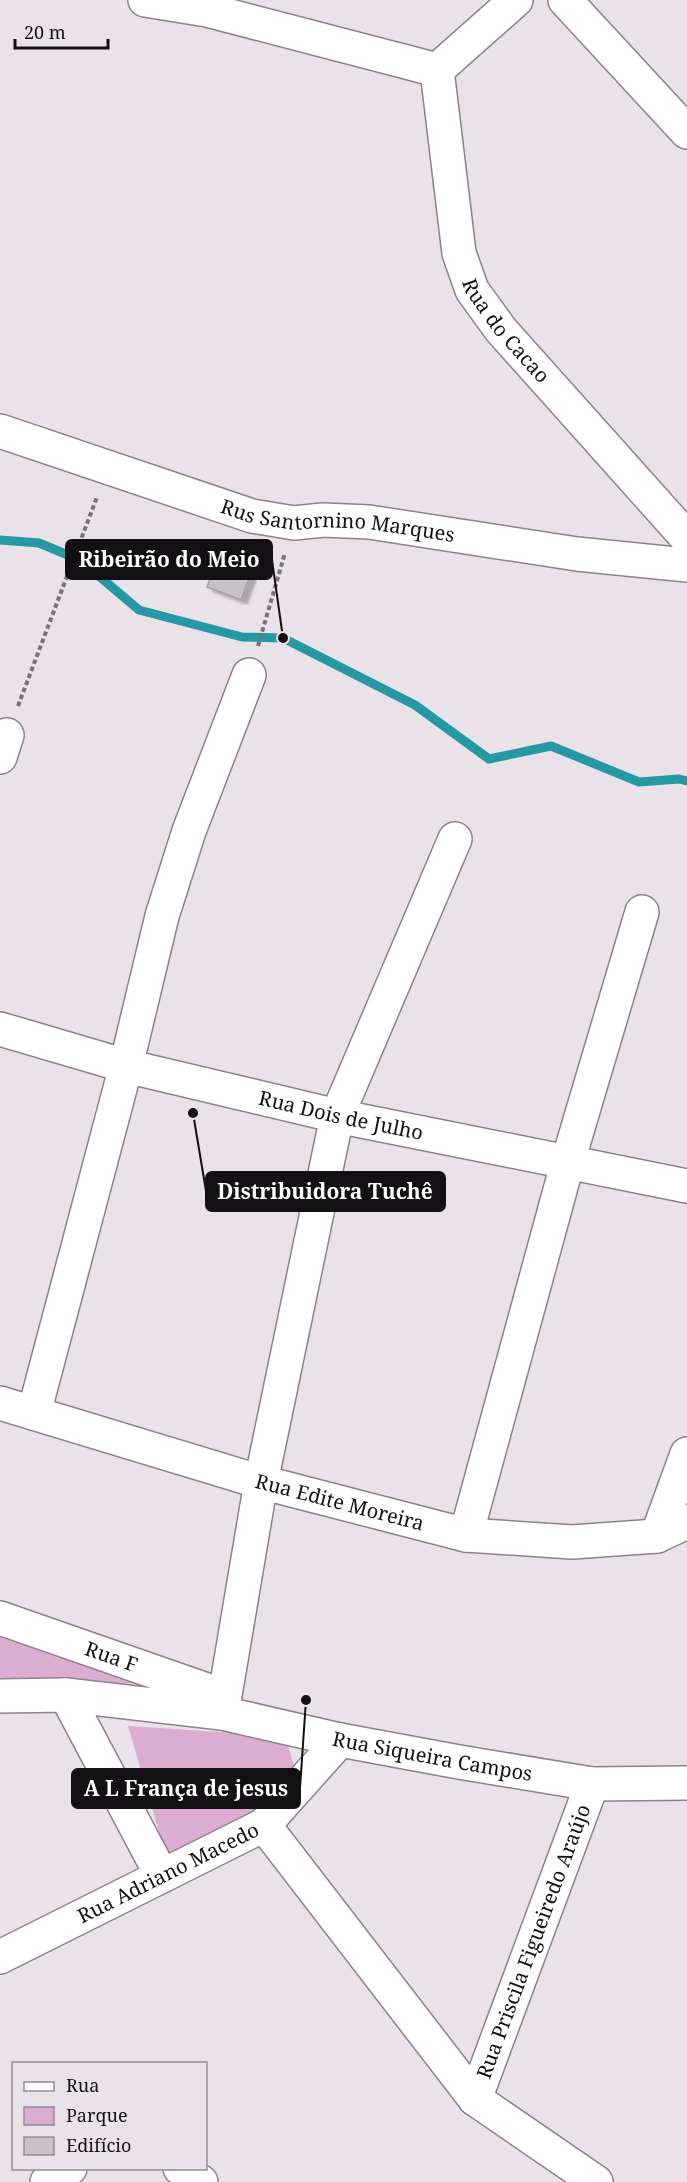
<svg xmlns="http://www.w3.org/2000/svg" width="687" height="2182" viewBox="0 0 687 2182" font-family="'Noto Serif',serif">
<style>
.green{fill:#dcadd3}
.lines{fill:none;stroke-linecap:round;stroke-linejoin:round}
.stream{stroke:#2698a4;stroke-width:9}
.building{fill:#c8c1c6;stroke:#a59ea3;stroke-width:1.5;filter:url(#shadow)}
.minor-casing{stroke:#8a8489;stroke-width:36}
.major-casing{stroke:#8a8489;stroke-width:36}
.path{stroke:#777276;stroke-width:4;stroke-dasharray:4.5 3;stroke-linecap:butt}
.minor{stroke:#fff;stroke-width:33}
.major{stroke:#fff;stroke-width:33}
.labels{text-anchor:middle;stroke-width:6;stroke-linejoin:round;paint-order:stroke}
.street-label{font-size:20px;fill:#121012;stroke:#e9e2e8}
.leader{fill:none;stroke:#121012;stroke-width:2}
.callout-dot{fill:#121012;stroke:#e9e2e8;stroke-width:2}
.callout{fill:#121012;stroke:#121012;stroke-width:2}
.callout-label{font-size:21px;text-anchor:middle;font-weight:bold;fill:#fff}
</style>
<defs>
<filter id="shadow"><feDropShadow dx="6" dy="4" stdDeviation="1.5" flood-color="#0004"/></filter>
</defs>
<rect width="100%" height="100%" fill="#e9e2e8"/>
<!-- green -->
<path class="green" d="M0,1632L153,1683L0,1686Z
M128,1726L285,1736L294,1766L274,1806L167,1859Z"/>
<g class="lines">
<!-- stream -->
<path class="stream" d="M0,540L39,543L80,560L139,610L242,637L283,638L415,705L489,759L551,746L639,782L679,779L687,781"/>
</g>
<!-- building -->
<path class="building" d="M218,557L252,570L241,600L207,587Z"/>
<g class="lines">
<defs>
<g id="minor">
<path d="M145,0L207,10L437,70"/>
<path d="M565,0L687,132"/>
<path id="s1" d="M437,70L459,253L472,290L501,330L687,538"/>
<path d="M437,70L516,0"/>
<path id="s2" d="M0,431L252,516L294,523L323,520L369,522L577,554L687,565"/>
<path d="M0,757L7,735"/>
<path id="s3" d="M0,1029L126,1066L337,1116L687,1186"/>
<path id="s4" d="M0,1403L261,1482L466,1535L572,1542L657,1536L687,1522"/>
<path d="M34,1413L126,1066L162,916L189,831L249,675"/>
<path d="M466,1535L568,1161L642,912"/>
<path d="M657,1536L687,1454"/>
<path id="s5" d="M0,1618L224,1696"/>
<path d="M66,1695L162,1876"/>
<path d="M222,1713L261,1482L337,1116L455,839"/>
<path d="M264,1825L475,2099L596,2182"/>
<path id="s6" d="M0,1957L264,1825L340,1740"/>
<path id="s7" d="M475,2099L592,1784"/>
<path d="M180,2168L201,2182"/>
<path d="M47,2182L70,2168"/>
</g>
<g id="major">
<path id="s8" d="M0,1696L66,1695L222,1713L340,1740L459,1762L592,1784L687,1783"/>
</g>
</defs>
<!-- minor casing -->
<use href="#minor" class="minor-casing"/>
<!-- major casing -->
<use href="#major" class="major-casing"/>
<!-- path -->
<path class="path" d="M258,646L285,553
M18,706L97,497"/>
<!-- minor -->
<use href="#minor" class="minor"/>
<!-- major -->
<use href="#major" class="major"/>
</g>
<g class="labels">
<!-- street labels -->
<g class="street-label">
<text dy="7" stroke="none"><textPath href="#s1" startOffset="276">Rua do Cacao</textPath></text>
<text dy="7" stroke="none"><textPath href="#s2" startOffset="352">Rus Santornino Marques</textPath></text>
<text dy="7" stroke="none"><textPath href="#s3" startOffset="352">Rua Dois de Julho</textPath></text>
<text dy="7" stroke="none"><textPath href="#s4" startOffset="354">Rua Edite Moreira</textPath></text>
<text dy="7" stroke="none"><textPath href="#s5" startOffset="118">Rua F</textPath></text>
<text dy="7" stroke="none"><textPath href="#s8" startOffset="438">Rua Siqueira Campos</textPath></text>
<text dy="7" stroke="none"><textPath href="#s6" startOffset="188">Rua Adriano Macedo</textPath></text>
<text dy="7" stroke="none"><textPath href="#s7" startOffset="168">Rua Priscila Figueiredo Araújo</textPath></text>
</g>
</g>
<!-- callouts -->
<path class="leader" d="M283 638L272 560M193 1113L206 1191M306 1700L300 1788"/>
<g class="callout-dot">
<circle cx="283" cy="638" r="6"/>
<circle cx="193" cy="1113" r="6"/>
<circle cx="306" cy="1700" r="6"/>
</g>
<g class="callout">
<rect x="66" y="540" width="206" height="39" rx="6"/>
<rect x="206" y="1172" width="239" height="39" rx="6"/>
<rect x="72" y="1769" width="228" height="39" rx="6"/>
</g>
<g class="callout-label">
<text x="169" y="567">Ribeirão do Meio</text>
<text x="325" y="1199">Distribuidora Tuchê</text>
<text x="186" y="1796">A L França de jesus</text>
</g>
<!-- legend -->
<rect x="12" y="2062" width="195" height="108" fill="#e9e2e8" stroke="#938e92" stroke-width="1.5"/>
<rect x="24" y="2082" width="30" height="9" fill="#ffffff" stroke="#938e92" stroke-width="1.5"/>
<text x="66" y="2092" font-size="18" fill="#121012">Rua</text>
<rect x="24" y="2107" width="30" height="18" fill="#dcadd3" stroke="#938e92" stroke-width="1.5"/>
<text x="66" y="2122" font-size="18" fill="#121012">Parque</text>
<rect x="24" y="2137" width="30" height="18" fill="#c8c1c6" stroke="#938e92" stroke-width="1.5"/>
<text x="66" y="2152" font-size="18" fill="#121012">Edifício</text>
<!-- scale -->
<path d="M15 39v9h93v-9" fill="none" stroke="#121012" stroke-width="3"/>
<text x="24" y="39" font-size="18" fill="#121012" stroke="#e9e2e8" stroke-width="4.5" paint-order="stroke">20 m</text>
</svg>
